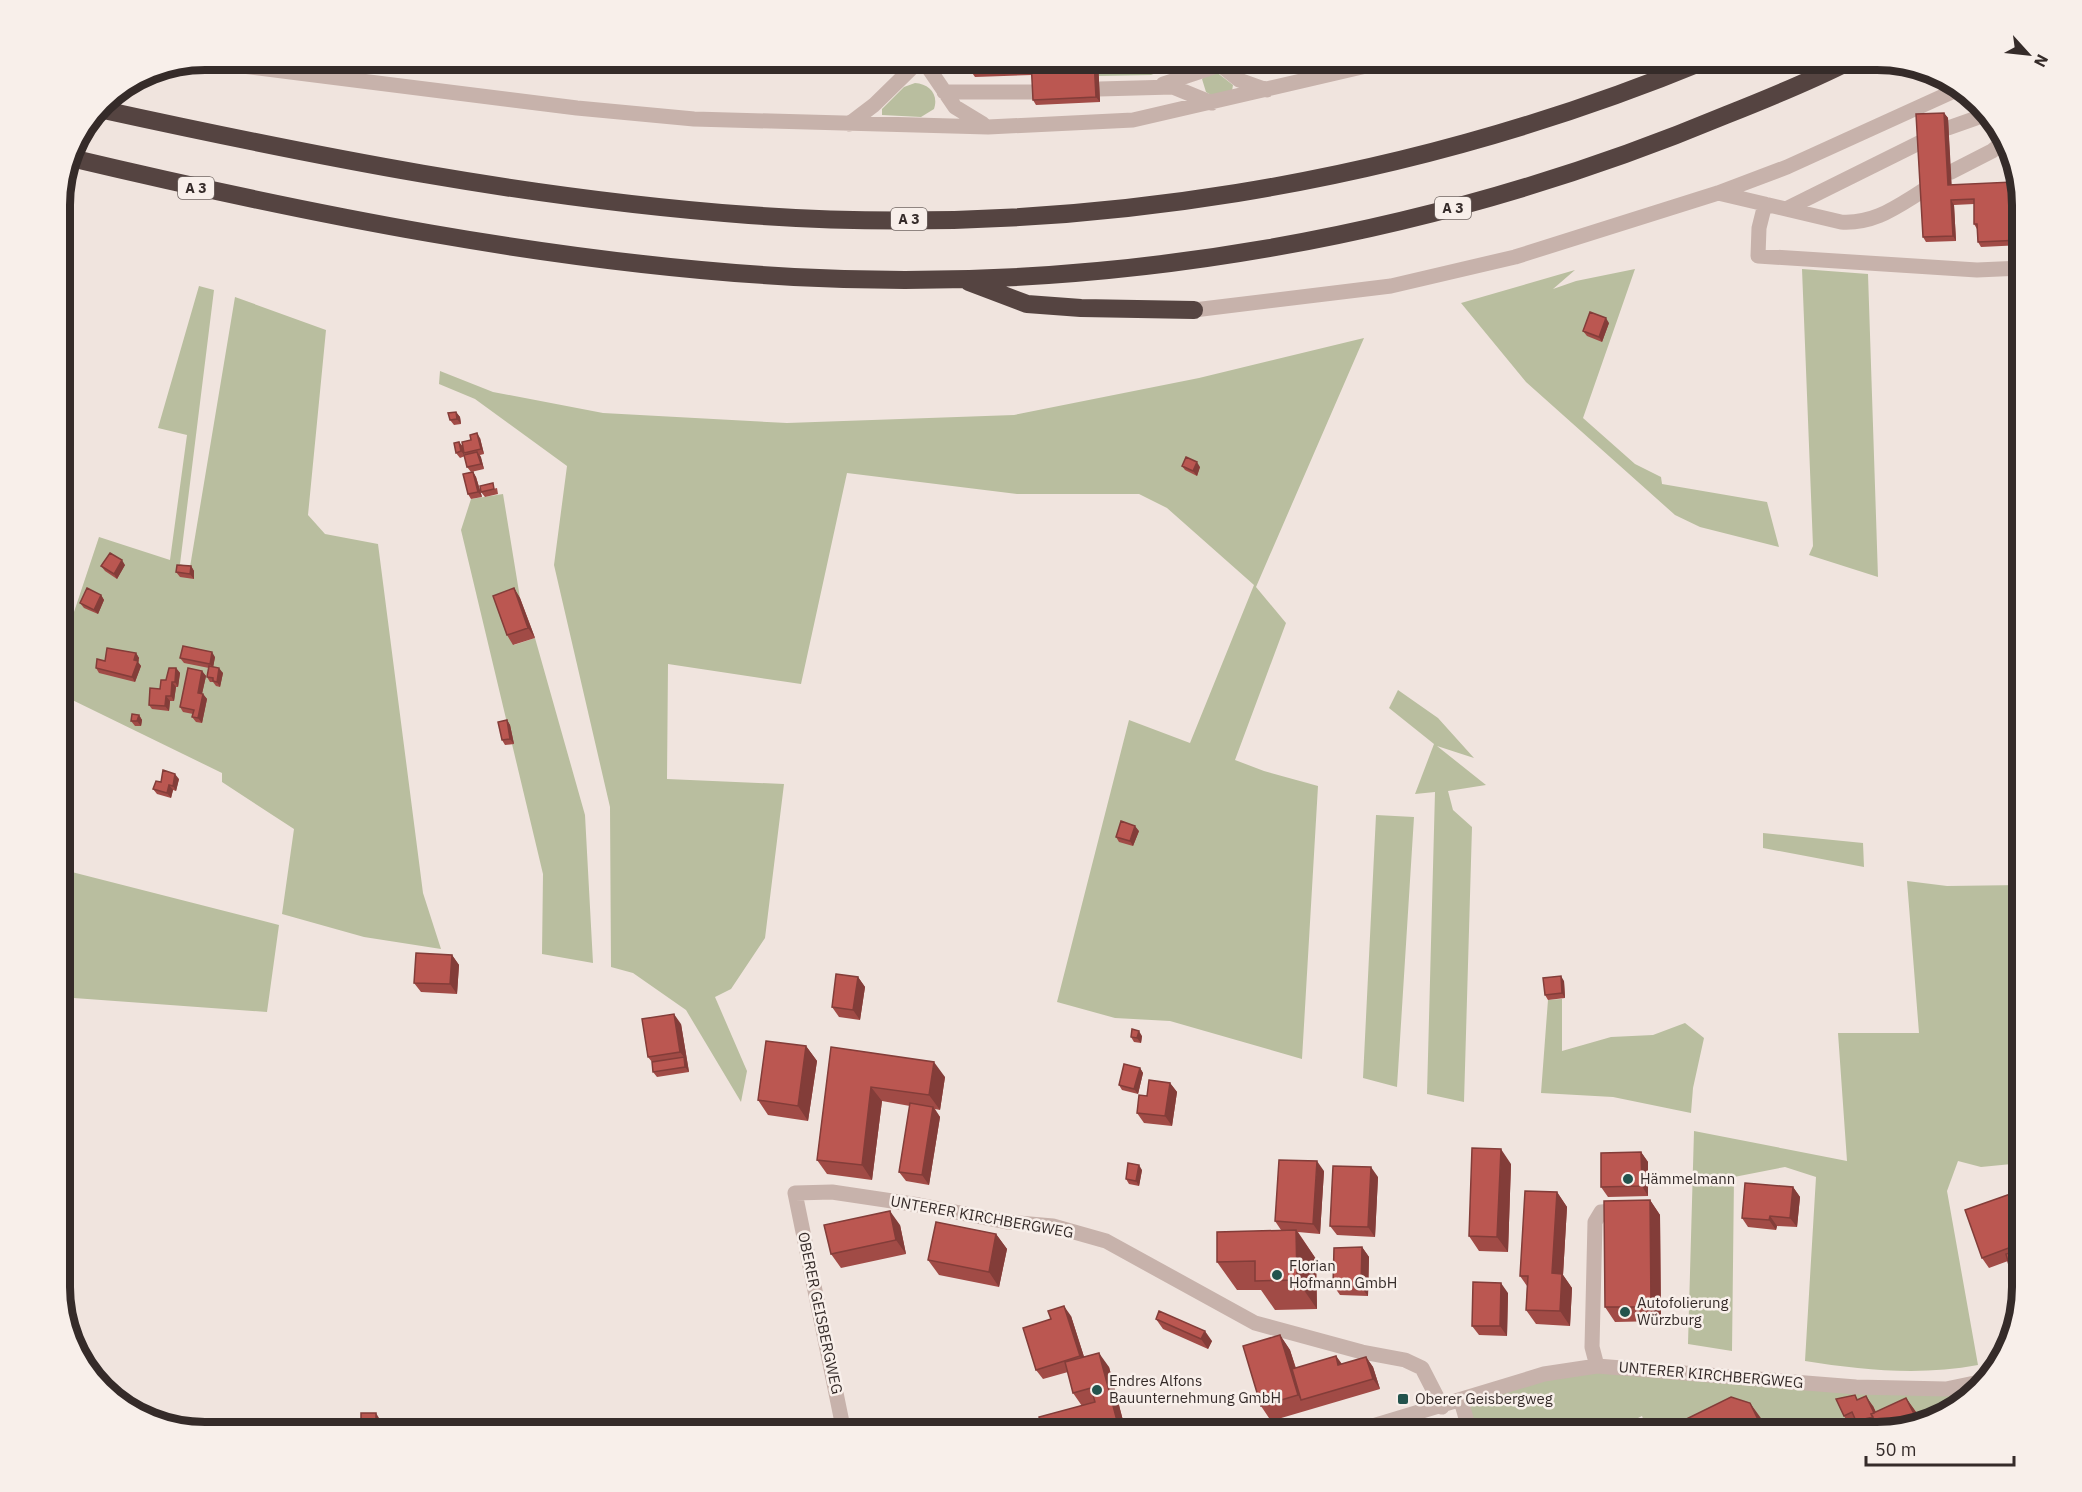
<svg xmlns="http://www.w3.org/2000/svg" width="2082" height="1492" viewBox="0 0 2082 1492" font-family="'IBM Plex Sans',sans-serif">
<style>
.green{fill:#b9be9f}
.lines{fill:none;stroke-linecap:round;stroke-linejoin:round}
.minor{stroke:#c7b2ab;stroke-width:15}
.highway{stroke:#554441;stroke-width:18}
.wall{fill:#a14b46}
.shaded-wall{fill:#833d39}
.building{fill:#bb5751;stroke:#833d39;stroke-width:1.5}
.poi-dot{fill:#23534d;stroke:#f8efea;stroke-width:2}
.labels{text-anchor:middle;stroke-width:5;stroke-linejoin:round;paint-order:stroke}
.shield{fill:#f8efea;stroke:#706663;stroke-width:1.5}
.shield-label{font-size:14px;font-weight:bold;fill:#352b29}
.poi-label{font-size:15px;fill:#352b29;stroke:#f8efea;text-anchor:start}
.street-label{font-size:15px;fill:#352b29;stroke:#f8efea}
.rim{fill:none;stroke:#352b29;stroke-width:8}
</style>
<rect width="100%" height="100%" fill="#f0e4de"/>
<!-- green -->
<path class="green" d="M1098,60H1165L1167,63L1163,70L1151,75L1098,76Z
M1215,71L1233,85L1232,91L1211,95L1206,92L1202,79L1205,75Z
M915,83C929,84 939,94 934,109L921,117L882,115V109L904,87Z
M1635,269L1583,418L1635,464L1661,477L1662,484L1767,502L1779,547L1700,527L1675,515L1526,382L1461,303L1575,270L1553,289L1576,281Z
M1802,269L1868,274L1878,577L1809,555L1813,546Z
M199,286L214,290L180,564L190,567L235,297L326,330L308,515L325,534L378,544L423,893L441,949L364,937L282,914L294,829L222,782V773L60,694V654L99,537L170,560L187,435L158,428Z
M1364,338L1256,587L1286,623L1235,760L1264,771L1318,786L1302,1059L1170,1021L1115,1018L1057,1002L1129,720L1190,743L1254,585L1167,508L1139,494H1017L847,473L801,684L668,664L667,779L784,784L765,938L731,989L715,997L747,1071L741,1102L686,1010L633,973L611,967L610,807L554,565L567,466L475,399L439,384L440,371L493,392L603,413L787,423L1014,415L1199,378Z
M503,494L520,598L514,645L535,638L585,815L593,963L542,954L543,874L461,530L471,499Z
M1398,690L1438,718L1474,758L1437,746L1486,785L1448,791L1453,810L1472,827L1464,1102L1427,1094L1435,792L1415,794L1434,744L1389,708Z
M1376,815L1414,817L1397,1087L1363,1078Z
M1763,833L1863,843L1864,867L1763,848Z
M60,869L279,925L267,1012L60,997Z
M1907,881L1947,886L2022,885V1163L1981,1167L1958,1161L1947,1191L1978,1365C1920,1376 1862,1370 1805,1361L1816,1177L1785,1167L1734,1177L1732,1351L1688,1344L1694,1131L1847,1161L1838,1033H1919Z
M1562,999V1051L1611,1037L1653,1035L1685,1023L1704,1038L1693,1088L1691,1113L1613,1097L1541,1093L1548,1000Z
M1597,1366L1856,1387L1984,1381L1941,1417L1921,1422L1916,1413L1876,1432H1648L1642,1416L1610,1432H1470L1461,1401Z"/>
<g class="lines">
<!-- minor -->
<path class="minor" d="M850,60H909
M923,60L955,107L983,124
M1185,60L1197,72
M1214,60L1239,80L1267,90
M202,61L577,108L694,119L988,127L1133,120L1392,60
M1163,84L1220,65
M1099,89L1173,87L1212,103
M944,92H1036
M849,124L874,105L920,60
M1948,128L1985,115
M1951,172L1992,151L2006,140
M1718,193L1841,222C1875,224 1896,207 1924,190
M1765,204L1759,228L1758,256L1977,270L2022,268
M1786,209L1921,142
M1194,310L1391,286L1515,257L1718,193L1787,167L1952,92L1964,90
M1597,1366L1592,1347L1595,1222L1601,1212L1625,1210
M1461,1401L1470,1432
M844,1432L795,1193L832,1192L919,1205L1007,1222L1053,1226L1106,1241L1255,1323L1362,1352L1405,1360L1422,1368L1442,1407
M1353,1432L1544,1374L1597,1366L1856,1387L1946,1389L1984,1381"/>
<!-- highway -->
<path class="highway" d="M99,109C314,156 529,199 749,215C1073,239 1407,184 1707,60
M71,158C308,214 550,263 794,277C1110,294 1434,237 1726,115C1769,98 1811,81 1852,60
M969,282L1027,304L1081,308L1194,310"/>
</g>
<!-- wall -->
<path class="wall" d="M968,60H1098L1100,102L1036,105L1033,100L1032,75L975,77L968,67Z
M1944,113L1948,118L1951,185L2022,205V245L1981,247L1978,242L1977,229L1974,224V204L1954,205L1956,241L1926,242L1923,237Z
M1609,323L1602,342L1587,336L1583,331Z
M456,412L460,417L461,424L454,425L450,420Z
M480,438L484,454L480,455L484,469L471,472L467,467L465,456L460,458L456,453L459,442L463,447L464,455H466L464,453Z
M1182,466L1200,467L1197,476L1185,470Z
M473,472L476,477L482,497L471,499L468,494Z
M497,488L498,494L485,497L481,492Z
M125,565L117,579L105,571L101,566Z
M191,566L194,571V579L180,577L176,572Z
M514,588L520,598L535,638L513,645L507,635Z
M101,595L104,600L98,614L84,608L80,603Z
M136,653L139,658L138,662L141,666L135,682L99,673L96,668L105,661Z
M215,657L213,667L223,673L220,687L216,686L213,682H210L207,677L209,668L184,663L180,658Z
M176,668L180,673L178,687H176L174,701H170L169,711L152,709L149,705L166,680Z
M202,671L206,676L202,694H203L207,699L202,723L196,722L192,717L193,714L183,712L180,707Z
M139,715L142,720L141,726H135L131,721Z
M507,720L510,725L514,744L505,745L502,740Z
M179,779L176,791L173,790L171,798L157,794L153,789L161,782Z
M1139,831L1133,846L1119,842L1116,837Z
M452,955L459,965L457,994L421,992L414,983Z
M858,977L865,987L860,1020L839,1017L832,1007Z
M1564,981L1565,998L1548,1000L1545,995Z
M681,1024L689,1072L657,1077L653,1072L652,1062L648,1057Z
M1142,1036L1141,1043L1134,1042L1131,1037Z
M806,1046L817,1061L808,1121L768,1115L758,1100Z
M831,1047L945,1077L940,1110L935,1109L940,1117L929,1185L906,1181L899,1172L910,1106L882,1101L872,1180L827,1174L817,1160Z
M1140,1068L1143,1073L1138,1094L1122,1090L1119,1085Z
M1170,1083L1177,1092L1172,1126L1144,1123L1137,1113L1147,1096Z
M1641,1152L1648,1162V1196L1608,1197L1601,1187Z
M1511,1164L1508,1252L1479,1251L1469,1236Z
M1142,1170L1139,1186L1129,1184L1126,1179Z
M1324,1171L1320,1234L1298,1232L1316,1259L1317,1309L1275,1310L1261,1290H1237L1217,1262L1281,1230L1275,1221Z
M1378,1177L1375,1237L1337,1235L1330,1226Z
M1793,1187L1800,1197L1797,1227L1777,1226L1776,1230L1748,1227L1742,1218Z
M1557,1192L1567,1207L1563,1275L1572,1288L1570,1326L1536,1324L1526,1310L1527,1286L1520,1276Z
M2016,1192L2022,1201V1287L2008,1261L1989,1268L1982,1258Z
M1650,1200L1660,1215L1661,1321L1615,1322L1605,1307Z
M900,1225L906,1254L841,1268L831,1254Z
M996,1234L1007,1249L999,1287L939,1275L928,1260Z
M1362,1247L1369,1257L1368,1296L1340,1295L1333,1285Z
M1508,1293L1507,1336L1479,1335L1472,1326Z
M1071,1316L1084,1357L1109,1367L1126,1432L1082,1406L1073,1393L1068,1372L1043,1379L1036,1370L1051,1319Z
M1156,1319L1212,1341L1208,1349L1163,1329Z
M1280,1335L1290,1350L1296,1368L1336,1356L1342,1364L1366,1357L1373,1367L1380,1389L1271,1421L1261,1406Z
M1855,1395L1858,1400L1873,1406L1876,1412L1906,1398L1916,1412L1921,1422L1879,1431L1877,1427L1863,1431L1857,1422L1850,1426L1844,1416Z"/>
<!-- shaded-wall -->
<path class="shaded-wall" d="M1028,60H1034L1035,75L1028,65Z
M1094,60H1098L1100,102L1096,97Z
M1944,113L1948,118L1952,190L1948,185Z
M1951,200L1954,205L1956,241L1953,236Z
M1606,318L1609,323L1602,342L1599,337Z
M456,412L460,417L461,424L457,419Z
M477,433L480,438L484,454L481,449Z
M459,442L463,447L465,456L461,451Z
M477,452L481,457L484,469L481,464Z
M1197,462L1200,467L1197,476L1193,471Z
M473,472L476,477L482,497L478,492Z
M122,560L125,565L117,579L114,574Z
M191,566L194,571V579L190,574Z
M514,588L520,598L535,638L528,628Z
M101,595L104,600L98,614L94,610Z
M212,652L215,657L213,668L210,664Z
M136,653L139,658L138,662L141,666L135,682L132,677Z
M176,668L180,673L178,687L175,682Z
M219,668L223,673L220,687L217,682Z
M202,671L206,676L201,698L198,693Z
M172,682L176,687L174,701L171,696Z
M203,694L207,699L202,723L198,718Z
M166,696L170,701L169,711L165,706Z
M139,715L142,720L141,726L137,721Z
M507,720L510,725L514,744L510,739Z
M175,774L179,779L176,791L173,786Z
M169,785L173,790L171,798L167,793Z
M1135,826L1139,831L1133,846L1130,841Z
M452,955L459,965L457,994L450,984Z
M1561,976L1564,981L1565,998L1562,993Z
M858,977L865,987L860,1020L853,1010Z
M674,1014L681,1024L689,1072L685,1067L684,1057L680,1052Z
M1139,1031L1142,1036L1141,1043L1137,1038Z
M806,1046L817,1061L808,1121L798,1106Z
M934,1062L945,1077L940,1110L929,1095Z
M1140,1068L1143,1073L1138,1094L1134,1089Z
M1170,1083L1177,1092L1172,1126L1165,1116Z
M871,1087L882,1101L872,1180L862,1165Z
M933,1107L940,1117L929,1185L922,1175Z
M1501,1149L1511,1164L1508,1252L1497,1237Z
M1641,1152L1648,1162V1196L1642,1186Z
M1317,1161L1324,1171L1320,1234L1313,1224Z
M1139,1165L1142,1170L1139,1186L1136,1181Z
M1371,1167L1378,1177L1375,1237L1368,1227Z
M1793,1187L1800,1197L1797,1227L1790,1218Z
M1557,1192L1567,1207L1563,1275L1572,1288L1570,1326L1560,1311L1552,1273Z
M2016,1192L2022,1201V1210Z
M1650,1200L1660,1215L1661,1321L1651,1307Z
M890,1211L900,1225L906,1254L896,1240Z
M1770,1216L1777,1226L1776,1230L1769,1220Z
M1296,1230L1316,1259L1317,1309L1297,1280Z
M996,1234L1007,1249L999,1287L989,1272Z
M1362,1247L1369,1257L1368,1296L1361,1287Z
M1501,1283L1508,1293L1507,1336L1500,1326Z
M1064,1306L1071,1316L1087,1366L1080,1356Z
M1205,1331L1212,1341L1208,1349L1201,1339Z
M1280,1335L1290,1350L1305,1399L1301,1400L1298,1395Z
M1099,1353L1109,1367L1126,1432H1120Z
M1336,1356L1343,1366L1338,1365Z
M1366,1357L1373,1367L1380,1389L1373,1379Z
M1866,1396L1873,1406L1882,1426L1876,1416Z
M1906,1398L1916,1412L1921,1422H1918Z
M1750,1403L1771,1432H1764Z
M376,1413L379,1418V1432H376Z"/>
<!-- building -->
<path class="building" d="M968,60H1028V65L968,67Z
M1031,60H1094L1096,97L1033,100Z
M1944,113L1948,185L2013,182L2014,188L2018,187L2022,205V240L1978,242L1977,224H1974V199L1951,200L1953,236L1923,237L1916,114Z
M1590,312L1606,318L1599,337L1583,331Z
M456,412L457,419L450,420L448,413Z
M477,433L481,449L464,453L462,442L471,440L470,435Z
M459,442L461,451L456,453L454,443Z
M477,452L481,464L467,467L464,455Z
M1186,457L1197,462L1193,471L1182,466Z
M473,472L478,492L468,494L463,474Z
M493,483L494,489L481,492L480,486Z
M110,553L122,560L114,574L101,566Z
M177,565L191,566L190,574L176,572Z
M87,588L101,595L94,610L80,603Z
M514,588L528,628L507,635L493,596Z
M183,646L212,652L210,664L180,658Z
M107,648L136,653L134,660L138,661L132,677L96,668L97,659L105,661Z
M209,666L219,668L217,682L213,681V678L207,677Z
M169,668H176L175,682H172L171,696H166L165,706L149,705L150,688L160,689L161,680H166Z
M188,668L202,671L198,693L203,694L198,718L192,717L194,710L180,707Z
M132,714L139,715L137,721H131Z
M507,720L510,739L502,740L498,722Z
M163,770L175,774L173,786L169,785L167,793L153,789L156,781L161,782Z
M1121,821L1135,826L1130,841L1116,837Z
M416,953L452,955L450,984L414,983Z
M836,974L858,977L853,1010L832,1007Z
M1561,976L1562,993L1545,995L1543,978Z
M674,1014L680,1052L648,1057L642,1019Z
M1132,1029L1139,1031L1137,1038L1131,1037Z
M766,1041L806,1046L798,1106L758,1100Z
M831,1047L934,1062L929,1095L871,1087L862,1165L817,1160Z
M684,1057L685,1067L653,1072L652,1062Z
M1124,1064L1140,1068L1134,1089L1119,1085Z
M1149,1080L1170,1083L1165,1116L1137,1113L1139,1095L1147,1096Z
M910,1103L933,1107L922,1175L899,1172Z
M1472,1148L1501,1149L1497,1237L1469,1236Z
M1641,1152L1642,1186L1601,1187V1153Z
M1279,1160L1317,1161L1313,1224L1275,1221Z
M1128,1163L1139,1165L1136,1181L1126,1179Z
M1333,1166L1371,1167L1368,1227L1330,1226Z
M1745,1183L1793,1187L1790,1218L1770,1216L1769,1220L1742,1218Z
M1525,1191L1557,1192L1552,1273L1562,1274L1560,1311L1526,1310L1528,1276H1520Z
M2016,1192L2022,1210V1243L1982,1258L1965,1210Z
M1650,1200L1651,1307H1605L1604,1201Z
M890,1211L896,1240L831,1254L824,1225Z
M936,1222L996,1234L989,1272L928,1260Z
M1296,1230L1297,1280L1255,1281V1261L1217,1262V1232Z
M1362,1247L1361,1287L1333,1285L1334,1248Z
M2022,1250V1287L2019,1302L2006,1254Z
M1473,1282L1501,1283L1500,1326H1472Z
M1064,1306L1080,1356L1036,1370L1023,1328L1051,1319L1048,1311Z
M1159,1311L1205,1331L1201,1339L1156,1319Z
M1280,1335L1298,1395L1261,1406L1243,1346Z
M1099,1353L1120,1432H1043L1039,1417L1095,1402L1091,1388L1073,1393L1065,1362Z
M1336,1356L1338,1365L1366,1357L1373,1379L1301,1400L1292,1369Z
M1855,1395L1857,1400L1866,1396L1874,1413L1871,1414L1873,1417L1856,1421L1852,1412L1844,1416L1836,1399Z
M1731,1397L1750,1403L1764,1432H1660Z
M1906,1398L1918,1422L1879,1431L1871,1414Z
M361,1413H376V1432H361Z"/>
<!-- markers -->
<g class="poi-dot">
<circle cx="1628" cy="1179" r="6"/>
<circle cx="1277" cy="1275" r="6"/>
<circle cx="1625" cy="1312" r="6"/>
<circle cx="1097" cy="1390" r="6"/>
<rect x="1397" y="1393" width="12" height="12" rx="3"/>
</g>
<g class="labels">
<!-- shield labels -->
<g class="shield">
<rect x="178" y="177" width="36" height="22" rx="4.5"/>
<rect x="1435" y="197" width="36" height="22" rx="4.5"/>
<rect x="891" y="208" width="36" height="22" rx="4.5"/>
</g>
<g class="shield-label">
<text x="196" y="193">A 3</text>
<text x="1453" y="213">A 3</text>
<text x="909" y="224">A 3</text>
</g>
<!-- poi labels -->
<g class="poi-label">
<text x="1640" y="1184">Hämmelmann</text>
<text x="1289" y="1271">Florian<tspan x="1289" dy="17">Hofmann GmbH</tspan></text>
<text x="1637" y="1308">Autofolierung<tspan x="1637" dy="17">Würzburg</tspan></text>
<text x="1109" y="1386">Endres Alfons<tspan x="1109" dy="17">Bauunternehmung GmbH</tspan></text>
<text x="1415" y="1404">Oberer Geisbergweg</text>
</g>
<!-- street labels -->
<g class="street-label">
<text transform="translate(982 1217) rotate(10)" y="5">UNTERER KIRCHBERGWEG</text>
<text transform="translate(820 1313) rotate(78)" y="5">OBERER GEISBERGWEG</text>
<text transform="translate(1711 1375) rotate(5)" y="5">UNTERER KIRCHBERGWEG</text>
</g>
</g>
<!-- crop -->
<path d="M0 0H2082V1492H0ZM205 70H1877A135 135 0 0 1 2012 205V1287A135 135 0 0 1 1877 1422H205A135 135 0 0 1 70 1287V205A135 135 0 0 1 205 70Z" fill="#f8efea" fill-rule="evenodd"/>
<path class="rim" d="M205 70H1877A135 135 0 0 1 2012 205V1287A135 135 0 0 1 1877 1422H205A135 135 0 0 1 70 1287V205A135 135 0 0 1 205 70Z"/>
<!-- north arrow -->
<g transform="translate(2028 54) rotate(117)" stroke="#f8efea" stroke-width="4.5" paint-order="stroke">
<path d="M0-4.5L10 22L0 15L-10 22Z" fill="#352b29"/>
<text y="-9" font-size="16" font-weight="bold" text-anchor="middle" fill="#352b29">N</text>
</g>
<!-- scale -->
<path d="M1866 1456v9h148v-9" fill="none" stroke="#352b29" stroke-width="3"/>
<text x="1875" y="1456" font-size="18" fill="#352b29" stroke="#f8efea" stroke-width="4.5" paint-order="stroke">50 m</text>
</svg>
